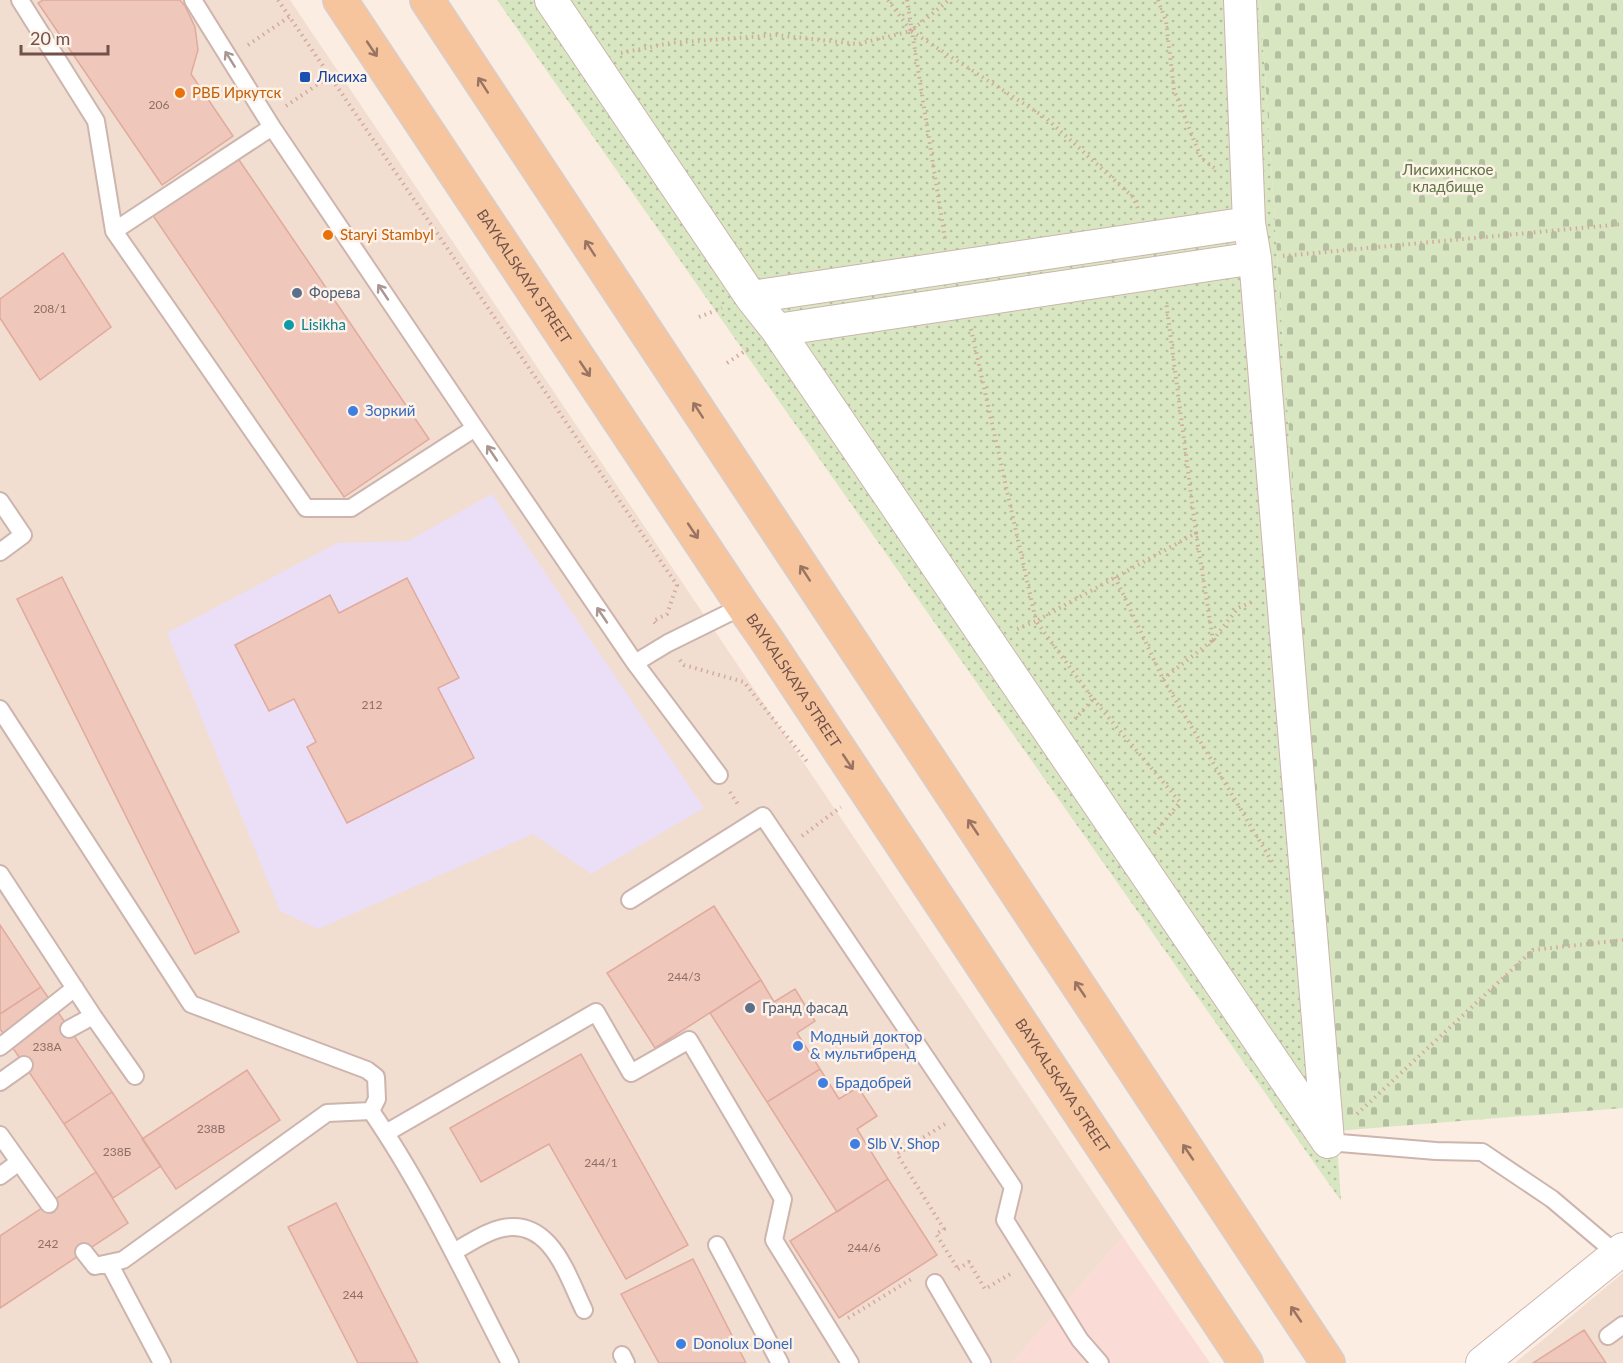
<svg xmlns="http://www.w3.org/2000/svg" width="1623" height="1363" viewBox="0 0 1623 1363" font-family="Lato,sans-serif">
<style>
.residential{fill:#f2ddd1}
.commercial{fill:#fbdbd6}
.education{fill:#eadff7}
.grass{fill:url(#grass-dots)}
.cemetery{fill:url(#cemetery-stones)}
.building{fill:#efc7bb;stroke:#e0aa9d;stroke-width:1.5}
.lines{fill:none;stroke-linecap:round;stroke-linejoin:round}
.lane-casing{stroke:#cdb5ad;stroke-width:20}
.street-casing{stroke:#cdb5ad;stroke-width:34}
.primary-casing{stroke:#d7cecc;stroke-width:36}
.path{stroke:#d3aa9f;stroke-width:4;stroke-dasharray:1.5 4.5;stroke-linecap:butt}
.lane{stroke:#fff;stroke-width:16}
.street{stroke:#fff;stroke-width:32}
.primary{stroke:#f6c59e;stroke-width:33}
.oneway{stroke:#997463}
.oneway2{stroke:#aa9792}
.transit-dot{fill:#1a4fb4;stroke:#fef1e8;stroke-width:2}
.food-dot{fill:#e8710a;stroke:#fef1e8;stroke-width:2}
.service-dot{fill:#5c6f8a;stroke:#fef1e8;stroke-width:2}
.culture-dot{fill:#0f9aa8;stroke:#fef1e8;stroke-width:2}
.shop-dot{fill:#3f7fe0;stroke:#fef1e8;stroke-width:2}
.labels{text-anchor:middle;stroke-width:5;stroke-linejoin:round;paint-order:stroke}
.number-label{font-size:12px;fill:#906e66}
.transit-label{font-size:15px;fill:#164399;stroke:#fef1e8;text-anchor:start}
.food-label{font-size:15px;fill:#c56008;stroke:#fef1e8;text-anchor:start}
.park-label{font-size:15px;fill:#5c7643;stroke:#fef1e8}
.street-label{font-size:15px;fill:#71514a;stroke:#fef1e8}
.service-label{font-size:15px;fill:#4e5e75;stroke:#fef1e8;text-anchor:start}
.culture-label{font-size:15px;fill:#0d838f;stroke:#fef1e8;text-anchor:start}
.shop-label{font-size:15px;fill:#366cbe;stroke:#fef1e8;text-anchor:start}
</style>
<defs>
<pattern id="grass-dots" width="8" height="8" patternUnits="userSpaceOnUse" patternTransform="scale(1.5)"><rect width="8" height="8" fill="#d8e7c2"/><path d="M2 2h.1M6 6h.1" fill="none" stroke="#b4bea0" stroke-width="1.8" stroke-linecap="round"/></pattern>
<pattern id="cemetery-stones" width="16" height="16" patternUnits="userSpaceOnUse" patternTransform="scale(1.5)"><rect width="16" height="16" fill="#d8e7c2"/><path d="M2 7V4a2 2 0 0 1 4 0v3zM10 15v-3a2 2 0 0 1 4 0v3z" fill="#b4bea0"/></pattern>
</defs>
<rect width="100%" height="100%" fill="#fbede2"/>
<!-- residential -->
<path class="residential" d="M0,0H290L1123,1237L1012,1363H0Z
M1623,1273V1363H1515Z"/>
<!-- commercial -->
<path class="commercial" d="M1123,1237L1210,1363H1012Z"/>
<!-- education -->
<path class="education" d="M492,494L704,808L591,874L533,834L318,929L280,911L167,633L337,543L408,541Z"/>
<!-- grass -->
<path class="grass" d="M497,0H1260L1341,1201Z"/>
<!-- cemetery -->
<path class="cemetery" d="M1260,0H1623V1108L1336,1131Z"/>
<!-- building -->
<path class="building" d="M43,0H180L185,6L195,27L198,50L191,74L233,136L162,185L38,3Z
M235,154L429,439L344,497L150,211Z
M63,253L111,327L40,380L0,318V299Z
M62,577L239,932L195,954L17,599Z
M407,578L459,678L438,688L474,758L347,823L307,747L316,742L294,699L269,711L235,645L330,595L339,613Z
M714,906L761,980L655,1048L607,973Z
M0,925L41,987L0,1014Z
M761,980L774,1002L795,989L815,1021L797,1033L820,1069L767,1102L710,1013Z
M41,987L112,1092L64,1124L0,1029V1014Z
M581,1054L688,1245L626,1279L549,1144L481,1182L450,1128Z
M820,1069L839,1099L858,1087L877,1116L857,1129L888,1179L837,1212L767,1102Z
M247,1070L280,1120L176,1189L142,1139Z
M112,1092L161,1166L113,1198L64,1124Z
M96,1172L128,1223L0,1308V1236Z
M888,1179L937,1255L839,1318L790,1241Z
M336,1203L418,1363H358L288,1227Z
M693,1259L746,1363H659L621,1294Z
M1584,1330L1606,1363H1533Z"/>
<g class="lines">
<defs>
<path id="lane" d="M20,0L96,121L114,231L306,508H351L475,428
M193,0L272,127L475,428L635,663L719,775
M114,231L272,127
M0,501L23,535L0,552
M635,663L668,643L743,606
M0,709L191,1004L367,1070L376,1077L377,1099L371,1111
M0,874L93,1016L69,1029
M630,900L763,816L1013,1187L1005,1220L1080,1340L1100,1363
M93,1016L135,1076
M0,1047L75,988
M0,1082L24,1065
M386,1133L596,1012L631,1073L689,1040L783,1199L774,1240L850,1363
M0,1135L49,1204
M1328,1142L1436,1151L1482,1152L1552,1199L1617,1254
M0,1176L19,1162
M717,1245L780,1363
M84,1252L95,1266L123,1260L327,1113L371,1111C424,1188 467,1280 510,1363
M453,1252C467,1245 483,1233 499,1229C550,1215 567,1275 584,1310
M109,1263L162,1363
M935,1283L982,1363
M1608,1336L1623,1325
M622,1355L626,1363"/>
<path id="street" d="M551,0L751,297L777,330L1328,1142
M1240,0L1249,223L1255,258L1328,1141
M751,297L1249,223
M777,330L1255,258
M1482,1363L1623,1249"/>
<g id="primary">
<path id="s1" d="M340,0L743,606L766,639L1246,1363"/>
<path d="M427,0L1328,1363"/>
</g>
</defs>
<!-- lane casing -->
<use href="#lane" class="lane-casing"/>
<!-- street casing -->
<use href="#street" class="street-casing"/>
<!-- primary casing -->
<use href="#primary" class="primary-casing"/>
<!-- path -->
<path class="path" d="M278,0L677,585L667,614L653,621L656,624
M888,0L911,31L949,0
M907,0L945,239
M1158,0L1166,21L1174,90L1201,158L1217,170
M248,45L289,17
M621,53L670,43L776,35L858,44L911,31L1046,118L1133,197L1139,211
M286,106L330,76
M1283,256L1623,224
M699,317L722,308
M971,329L1036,621L1017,629
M727,363L751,347
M1196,533L1213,640L1238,608L1254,601
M1115,577L1163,679L1274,865
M680,660L684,665L744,682L808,763
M1163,679L1213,640
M1093,699L1180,802L1154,834
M1075,719L1093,699L1036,621L1196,533L1166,301
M730,792L739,806
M802,836L841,807
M1357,1114L1533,950L1623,940
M945,1124L897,1154L944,1229L936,1234L958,1269
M958,1269L969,1262L985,1289L1012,1273
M848,1318L913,1278"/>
<!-- lane -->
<use href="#lane" class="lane"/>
<!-- street -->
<use href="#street" class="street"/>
<!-- primary -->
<use href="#primary" class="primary"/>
</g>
<!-- one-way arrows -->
<defs><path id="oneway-shaft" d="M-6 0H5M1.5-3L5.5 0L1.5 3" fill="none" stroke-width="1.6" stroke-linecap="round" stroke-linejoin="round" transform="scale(1.5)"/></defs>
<g class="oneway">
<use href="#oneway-shaft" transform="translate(372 49) rotate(56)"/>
<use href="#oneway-shaft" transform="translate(483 85) rotate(-123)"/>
<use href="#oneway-shaft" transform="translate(590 248) rotate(-123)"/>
<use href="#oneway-shaft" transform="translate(585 369) rotate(56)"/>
<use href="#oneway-shaft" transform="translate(698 410) rotate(-123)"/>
<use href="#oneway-shaft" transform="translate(693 531) rotate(56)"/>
<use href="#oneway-shaft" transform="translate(805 573) rotate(-123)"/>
<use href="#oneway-shaft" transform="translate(848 762) rotate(56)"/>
<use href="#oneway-shaft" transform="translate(973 827) rotate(-124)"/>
<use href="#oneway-shaft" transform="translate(1080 989) rotate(-124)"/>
<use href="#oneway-shaft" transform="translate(1188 1152) rotate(-124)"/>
<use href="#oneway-shaft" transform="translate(1296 1314) rotate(-124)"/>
</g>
<g class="oneway2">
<use href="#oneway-shaft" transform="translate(230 59) rotate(-122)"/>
<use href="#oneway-shaft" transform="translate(383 292) rotate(-124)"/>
<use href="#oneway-shaft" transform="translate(492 453) rotate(-124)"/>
<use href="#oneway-shaft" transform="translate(602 615) rotate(-124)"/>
</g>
<!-- markers -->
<rect class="transit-dot" x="299" y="71" width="12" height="12" rx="3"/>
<g class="food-dot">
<circle cx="180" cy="93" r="6"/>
<circle cx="328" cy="235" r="6"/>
</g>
<g class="service-dot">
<circle cx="297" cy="293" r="6"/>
<circle cx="750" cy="1008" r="6"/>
</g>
<circle class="culture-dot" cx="289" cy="325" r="6"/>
<g class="shop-dot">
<circle cx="353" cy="411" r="6"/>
<circle cx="798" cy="1046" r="6"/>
<circle cx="823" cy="1083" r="6"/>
<circle cx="855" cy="1144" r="6"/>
<circle cx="681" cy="1344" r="6"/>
</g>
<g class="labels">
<!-- number labels -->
<g class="number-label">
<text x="159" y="109">206</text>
<text x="50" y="313">208/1</text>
<text x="372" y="709">212</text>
<text x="684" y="981">244/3</text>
<text x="47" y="1051">238А</text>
<text x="211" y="1133">238В</text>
<text x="117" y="1156">238Б</text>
<text x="601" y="1167">244/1</text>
<text x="48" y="1248">242</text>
<text x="864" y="1252">244/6</text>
<text x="353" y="1299">244</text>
</g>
<!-- transit labels -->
<g class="transit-label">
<text x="317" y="82">Лисиха</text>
</g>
<!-- food labels -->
<g class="food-label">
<text x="192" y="98">РВБ Иркутск</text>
<text x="340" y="240">Staryi Stambyl</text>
</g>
<!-- park labels -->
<g class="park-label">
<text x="1448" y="175">Лисихинское<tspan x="1448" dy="17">кладбище</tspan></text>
</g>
<!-- street labels -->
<g class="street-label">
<text dy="5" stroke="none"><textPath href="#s1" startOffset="332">BAYKALSKAYA STREET</textPath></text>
<text dy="5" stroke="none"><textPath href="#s1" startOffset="818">BAYKALSKAYA STREET</textPath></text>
<text dy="5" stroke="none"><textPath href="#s1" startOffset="1304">BAYKALSKAYA STREET</textPath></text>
</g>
<!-- service labels -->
<g class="service-label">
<text x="309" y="298">Форева</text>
<text x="762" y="1013">Гранд фасад</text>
</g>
<!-- culture labels -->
<g class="culture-label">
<text x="301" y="330">Lisikha</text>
</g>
<!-- shop labels -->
<g class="shop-label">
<text x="365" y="416">Зоркий</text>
<text x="810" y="1042">Модный доктор<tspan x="810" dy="17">&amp; мультибренд</tspan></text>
<text x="835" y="1088">Брадобрей</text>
<text x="867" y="1149">Slb V. Shop</text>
<text x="693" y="1349">Donolux Donel</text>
</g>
</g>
<!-- scale -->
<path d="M21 45v9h87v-9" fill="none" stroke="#71514a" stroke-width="3"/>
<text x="30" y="45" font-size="18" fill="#71514a" stroke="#fef1e8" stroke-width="4.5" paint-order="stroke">20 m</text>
</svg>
